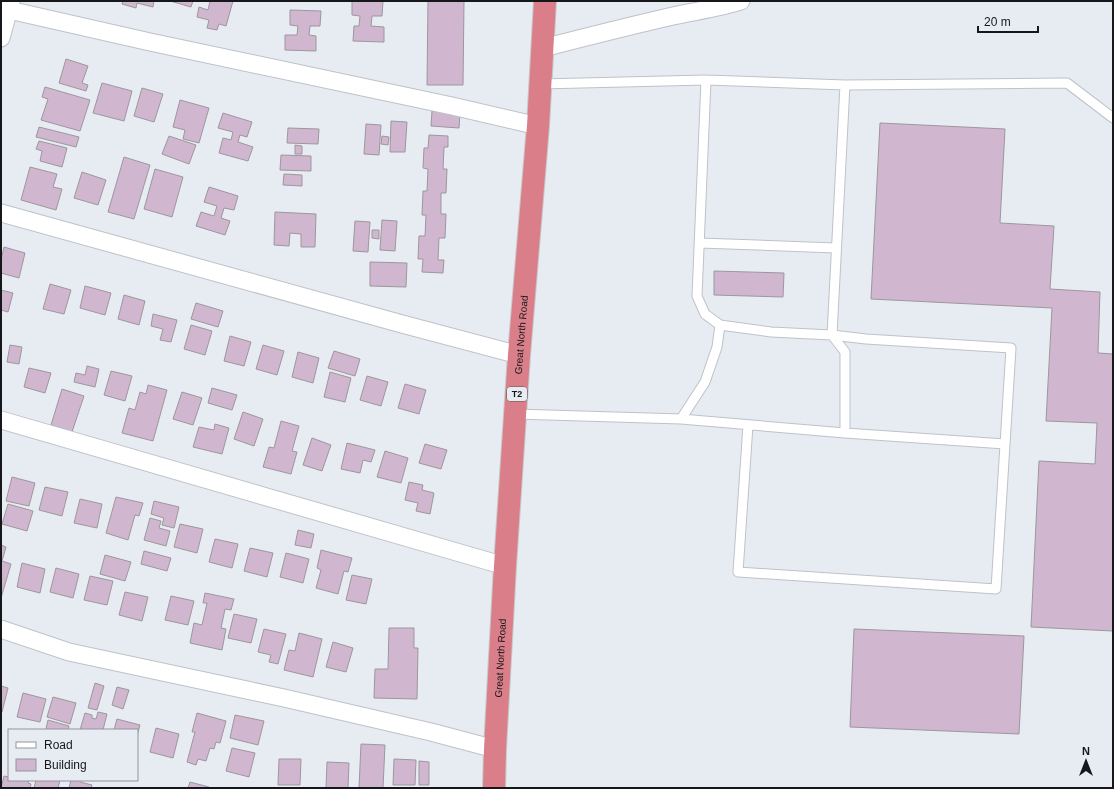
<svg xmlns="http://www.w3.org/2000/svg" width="1114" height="789" viewBox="0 0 1114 789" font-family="Arial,sans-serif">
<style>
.building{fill:#d1b6d0;stroke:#9d979c}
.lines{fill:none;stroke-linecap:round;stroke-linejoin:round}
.service-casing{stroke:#bec2c9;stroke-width:11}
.minor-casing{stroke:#bec2c9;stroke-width:19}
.trunk-casing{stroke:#c7c7c8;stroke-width:24}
.service{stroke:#fff;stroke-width:9}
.minor{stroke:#fff;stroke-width:17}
.trunk{stroke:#da7f8a;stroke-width:22}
.labels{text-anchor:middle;stroke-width:3;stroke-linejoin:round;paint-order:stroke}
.shield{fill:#e7ebf2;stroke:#55575b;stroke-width:1}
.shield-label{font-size:9px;font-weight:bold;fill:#16171a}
.street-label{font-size:10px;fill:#16171a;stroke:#e7ebf2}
</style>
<rect width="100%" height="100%" fill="#e7ebf2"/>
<!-- building -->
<path class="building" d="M123,1H154L153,7L137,3L136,8L122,4Z
M170,1H193L191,7Z
M210,1H233L226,26L219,24L217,30L207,28L209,20L197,17L199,7L208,10Z
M352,1H383L382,16H372L371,26L384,27V42L353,41L354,26H359L360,16L352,15Z
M428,1H464L463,85H427Z
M290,10L321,11L320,26H310L309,35L316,36V51L285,50V35H297L298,26L290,25Z
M66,59L88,66L82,83L88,85L86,91L59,83Z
M102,83L132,91L124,121L93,113Z
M45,87L90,100L80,131L41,120L48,99L42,97Z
M142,88L163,94L154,122L134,116Z
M180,100L209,108L199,143L183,139L185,130L173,127Z
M432,111L460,113L459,128L431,126Z
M223,113L252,122L247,137L240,135L238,142L253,147L248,161L219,153L223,138L231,140L233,132L218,128Z
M391,121L407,122L405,152H390Z
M880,123L1005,129L1000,223L1054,226L1050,289L1100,292L1098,353L1113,354V631L1031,627L1039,461L1095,464L1097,423L1046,421L1052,308L871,299Z
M366,124L381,125L379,155L364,154Z
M39,127L79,137L76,147L36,137Z
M288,128L319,129L318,144L287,143Z
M429,135L448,136V147H444L443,169H447L446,193H441V214H446L445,238H439L438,260H444L443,273L422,272L423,259H418L419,236H425L426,215H422L423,191H427L428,169L423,168L424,148H428Z
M169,136L196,145L189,164L162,154Z
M382,136L389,137L388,145L381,144Z
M39,141L67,148L62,167L40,161L42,151L36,149Z
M295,145L302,146V154H295Z
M281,155L311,156V171L280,170Z
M124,157L150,165L134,219L108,212Z
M30,167L57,174L53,187L62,189L56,210L21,200Z
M155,169L183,177L172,217L144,209Z
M82,172L106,180L98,205L74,198Z
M284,174L302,175V186L283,185Z
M209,187L238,196L234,210L224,208L221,218L230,221L225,235L196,226L201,212L214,216L217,206L204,202Z
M275,212L316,214L315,247H301V234L290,233L289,246L274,245Z
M382,220L397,221L395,251L380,250Z
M355,221L370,222L368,252L353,251Z
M372,230H379V239L372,238Z
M4,247L25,253L19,278L1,273V260Z
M370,262L407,263L406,287L370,286Z
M714,271L784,273L783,297L714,295Z
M50,284L71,290L64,314L43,309Z
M85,286L111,293L105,315L80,308Z
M1,290L13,293L8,312L1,310Z
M124,295L145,301L139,325L118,319Z
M196,303L223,311L218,327L191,319Z
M153,314L177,320L171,342L160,340L163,329L151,326Z
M191,325L212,331L205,355L184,349Z
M230,336L251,342L244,366L224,361Z
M10,345L22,347L19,364L7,362Z
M263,345L284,351L277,375L256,369Z
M334,351L360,359L355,376L328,368Z
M298,352L319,358L313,383L292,377Z
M87,366L99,369L95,387L74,382L76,373L85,375Z
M29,368L51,373L45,393L24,387Z
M111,371L132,376L125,401L104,395Z
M330,372L351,378L345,402L324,397Z
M367,376L388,382L381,406L360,400Z
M405,384L426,390L419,414L398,408Z
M148,385L167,390L153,441L122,433L129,408L135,410L140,392L146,394Z
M212,388L237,395L232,410L208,403Z
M62,389L84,396L72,432L51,425Z
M182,392L202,398L193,425L173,419Z
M243,412L263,419L254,446L234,439Z
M281,421L299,426L292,451L297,452L291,474L263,467L269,447L274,448Z
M215,424L229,428L222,454L193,447L199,427L214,430Z
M312,438L331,445L322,471L303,465Z
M347,443L375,450L371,462L363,460L360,473L341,469Z
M425,444L447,450L441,469L419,463Z
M385,451L408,458L401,483L377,477Z
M12,477L35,483L29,506L6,501Z
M409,482L423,485L422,490L434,493L430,514L416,511L418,503L405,500Z
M45,487L68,492L62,516L39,510Z
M116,497L143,503L139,516L135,515L128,540L106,533Z
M80,499L102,504L97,528L74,523Z
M154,501L179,507L174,528L162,525L164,518L151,514Z
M8,504L33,511L27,531L2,524Z
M150,518L161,521L159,528L170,531L166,546L144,540Z
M180,524L203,529L197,553L174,547Z
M298,530L314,534L311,548L295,545Z
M215,539L238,544L232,568L209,562Z
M1,545L6,547L2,561L11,564L1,598Z
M250,548L273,553L267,577L244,571Z
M321,550L352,558L348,572L344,571L338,594L316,588L321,570L317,568Z
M144,551L171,558L167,571L141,564Z
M286,553L309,559L303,583L280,577Z
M105,555L131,562L125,581L100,574Z
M22,563L45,569L40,593L17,587Z
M56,568L79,574L73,598L50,592Z
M352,575L372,579L366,604L346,600Z
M90,576L113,581L107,605L84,600Z
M125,592L148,597L142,621L119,615Z
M205,593L234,599L231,610L225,609L221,628L226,629L222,650L190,643L194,623L202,625L207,603H203Z
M171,596L194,601L188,625L165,620Z
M234,614L257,619L251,643L228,638Z
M389,628H414V648H418L417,699L374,698L375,669H388Z
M264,629L286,634L278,664L269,662L271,655L258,652Z
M854,629L1024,636L1019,734L850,727Z
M299,633L322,639L313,677L284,670L289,650L295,651Z
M333,642L353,648L346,672L326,667Z
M95,683L104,686L97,710L88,708Z
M1,686L8,688L2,712H1Z
M117,687L129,690L123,709L112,705Z
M23,693L46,699L40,722L17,717Z
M53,697L76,703L70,724L47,717Z
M98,712L107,714L103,730H80L85,713L92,715V718L96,719Z
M197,713L226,721L220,743L216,742L214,749L210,748L206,761L198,759L196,765L187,762L195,732H192Z
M235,715L264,721L258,745L230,738Z
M117,719L140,725L137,736V730H114Z
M48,720L69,726L68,730H49L46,729Z
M156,728L179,734L173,758L150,752Z
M361,744L385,745L383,788H359Z
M232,748L255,753L249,777L226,771Z
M279,759H301L300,785H278Z
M394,759L416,760L415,785H393Z
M419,761L429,762V785H419Z
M327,762L349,763L348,788H326Z
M4,776L9,777V780H29L28,783L31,784L30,788H1Z
M36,780H60L58,788H34Z
M71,780H80V782L92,785L91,788H69Z
M190,782L209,787V788H188Z"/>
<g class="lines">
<defs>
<path id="service" d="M706,80L697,296L705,314L720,325L771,332L832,335L866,339L1011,348L996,589L738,572L748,425
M540,84L706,80L845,85L832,335L845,352V433
M845,85L1067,83L1113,118
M700,243L836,248
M515,414L681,419L845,433L1005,444
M681,419L705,382L717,347L720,325"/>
<path id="minor" d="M9,10L150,42L452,106L538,126
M1,38L11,1
M543,48C586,37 629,26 673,16C696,11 719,8 741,1
M1,213L402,324L519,355
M1,420L505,566
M1,629L69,652L284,698L431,732L495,749"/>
<g id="trunk">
<path id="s1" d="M494,788L495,749L505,566L519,355L538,126L545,1"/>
</g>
</defs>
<!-- service casing -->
<use href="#service" class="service-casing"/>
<!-- minor casing -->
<use href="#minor" class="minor-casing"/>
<!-- trunk casing -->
<use href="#trunk" class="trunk-casing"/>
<!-- service -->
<use href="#service" class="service"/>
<!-- minor -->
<use href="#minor" class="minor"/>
<!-- trunk -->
<use href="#trunk" class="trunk"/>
</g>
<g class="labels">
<!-- shield labels -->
<rect class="shield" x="507" y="387" width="20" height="14" rx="3"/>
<g class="shield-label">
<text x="517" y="397">T2</text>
</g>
<!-- street labels -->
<g class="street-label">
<text dy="4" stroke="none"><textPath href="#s1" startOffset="454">Great North Road</textPath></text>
<text dy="4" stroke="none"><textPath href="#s1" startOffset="130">Great North Road</textPath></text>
</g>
</g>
<!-- border -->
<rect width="1114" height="789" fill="none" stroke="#16171a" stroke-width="4"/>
<!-- legend -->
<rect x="8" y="729" width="130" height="52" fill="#e7ebf2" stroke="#93969c"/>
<rect x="16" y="742" width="20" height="6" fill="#ffffff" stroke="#93969c"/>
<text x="44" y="749" font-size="12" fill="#16171a">Road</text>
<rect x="16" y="759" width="20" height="12" fill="#d1b6d0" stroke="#93969c"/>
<text x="44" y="769" font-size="12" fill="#16171a">Building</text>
<!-- north arrow -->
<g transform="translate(1086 761)" stroke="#e7ebf2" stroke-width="3" paint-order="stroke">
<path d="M0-3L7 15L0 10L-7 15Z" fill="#16171a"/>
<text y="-6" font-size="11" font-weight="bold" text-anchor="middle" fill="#16171a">N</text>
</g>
<!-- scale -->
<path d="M978 26v6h60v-6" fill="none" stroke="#16171a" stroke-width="2"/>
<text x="984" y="26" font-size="12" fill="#16171a" stroke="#e7ebf2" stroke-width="3" paint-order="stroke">20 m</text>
</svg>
